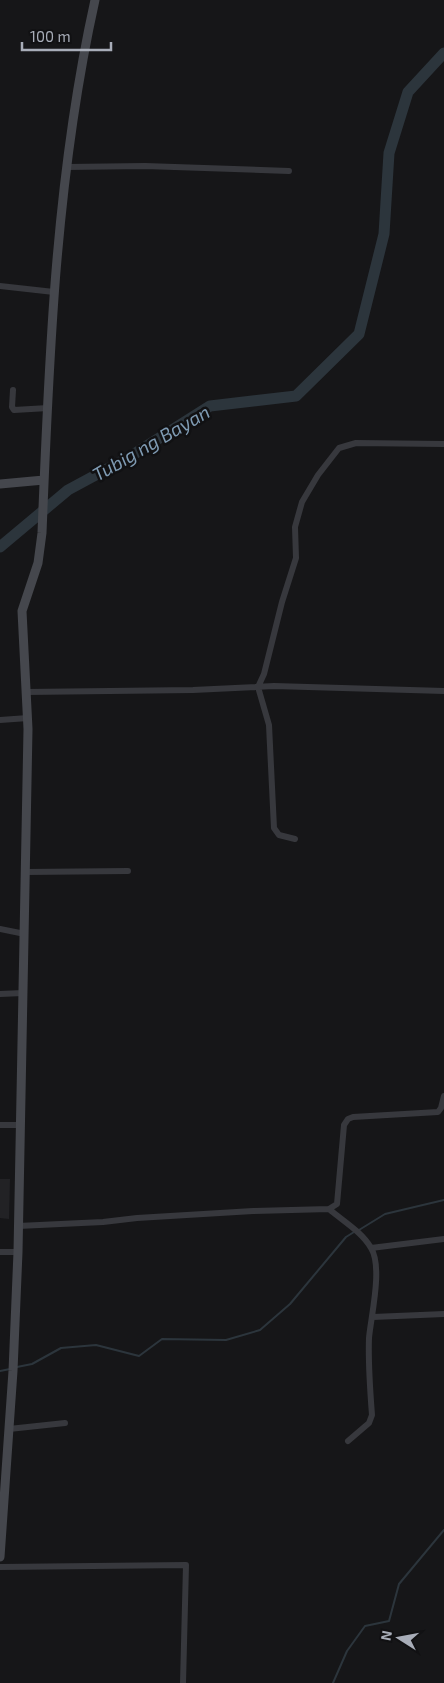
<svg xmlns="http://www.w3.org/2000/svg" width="444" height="1683" viewBox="0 0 444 1683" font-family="'Exo 2',sans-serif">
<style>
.built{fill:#222225}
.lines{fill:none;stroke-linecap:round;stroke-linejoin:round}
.stream{stroke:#2c353c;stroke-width:2}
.river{stroke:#2c353c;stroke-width:11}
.street{stroke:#37383d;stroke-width:6}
.secondary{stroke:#45474d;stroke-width:9}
.labels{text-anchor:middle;stroke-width:5;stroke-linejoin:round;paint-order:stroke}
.water-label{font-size:19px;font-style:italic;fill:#7f9bb3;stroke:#111113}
</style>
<rect width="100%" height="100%" fill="#161618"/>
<!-- built -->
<path class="built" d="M0,1179H10L9,1219L0,1218Z"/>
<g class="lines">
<!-- stream -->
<path class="stream" d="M359,1230L385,1214L444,1200
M17,1367L32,1364L61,1348L96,1345L139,1356L162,1339L226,1340L260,1330L290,1304L346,1237L354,1232
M0,1371L10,1369
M333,1683L347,1651L365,1626L389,1621L399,1584L444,1530"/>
<!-- river -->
<path class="river" d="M0,547L68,490L131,456L210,406L296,396L359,334L384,234L389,153L408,92L444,53"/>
<!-- street -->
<path class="street" d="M67,167L145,166L289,171
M0,286L54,292
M13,390L12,407L14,410L48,408
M26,692L193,690L274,686L444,691
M0,720L28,718
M295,839L279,835L274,828L269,725L258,687L264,674L282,602L296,558L295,527L302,502L318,475L339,448L356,443L444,444
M26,872L128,871
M0,929L25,934
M0,994L23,993
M0,1125H20
M329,1209C343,1221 362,1232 371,1248C383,1267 371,1316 369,1338C368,1364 370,1389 372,1415L369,1423L348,1441
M18,1226L103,1222L137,1218L253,1211L329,1209L337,1204L344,1125L348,1119L353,1117L438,1112L441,1108L444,1096
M371,1248L444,1239
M0,1252H18
M373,1317L444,1314
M9,1429L65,1423
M0,1567L186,1565L183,1683"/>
<!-- secondary -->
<path class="secondary" d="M0,484L44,480
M0,1557L13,1371L18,1252L28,729L22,611L38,563L42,533C49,355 56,175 95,0"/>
</g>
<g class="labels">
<!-- water labels -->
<g class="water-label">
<text transform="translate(151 443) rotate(-30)" y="7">Tubig ng Bayan</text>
</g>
</g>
<!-- north arrow -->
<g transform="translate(399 1638) rotate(281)" stroke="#111113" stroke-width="4" paint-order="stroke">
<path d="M0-4L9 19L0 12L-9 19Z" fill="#a8adb8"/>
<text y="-8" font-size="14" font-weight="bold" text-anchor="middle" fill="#a8adb8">N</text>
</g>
<!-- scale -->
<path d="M22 42v8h89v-8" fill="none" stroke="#a8adb8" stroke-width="2.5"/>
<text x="30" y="42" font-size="15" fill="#a8adb8" stroke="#111113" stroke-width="4" paint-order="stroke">100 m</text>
</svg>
